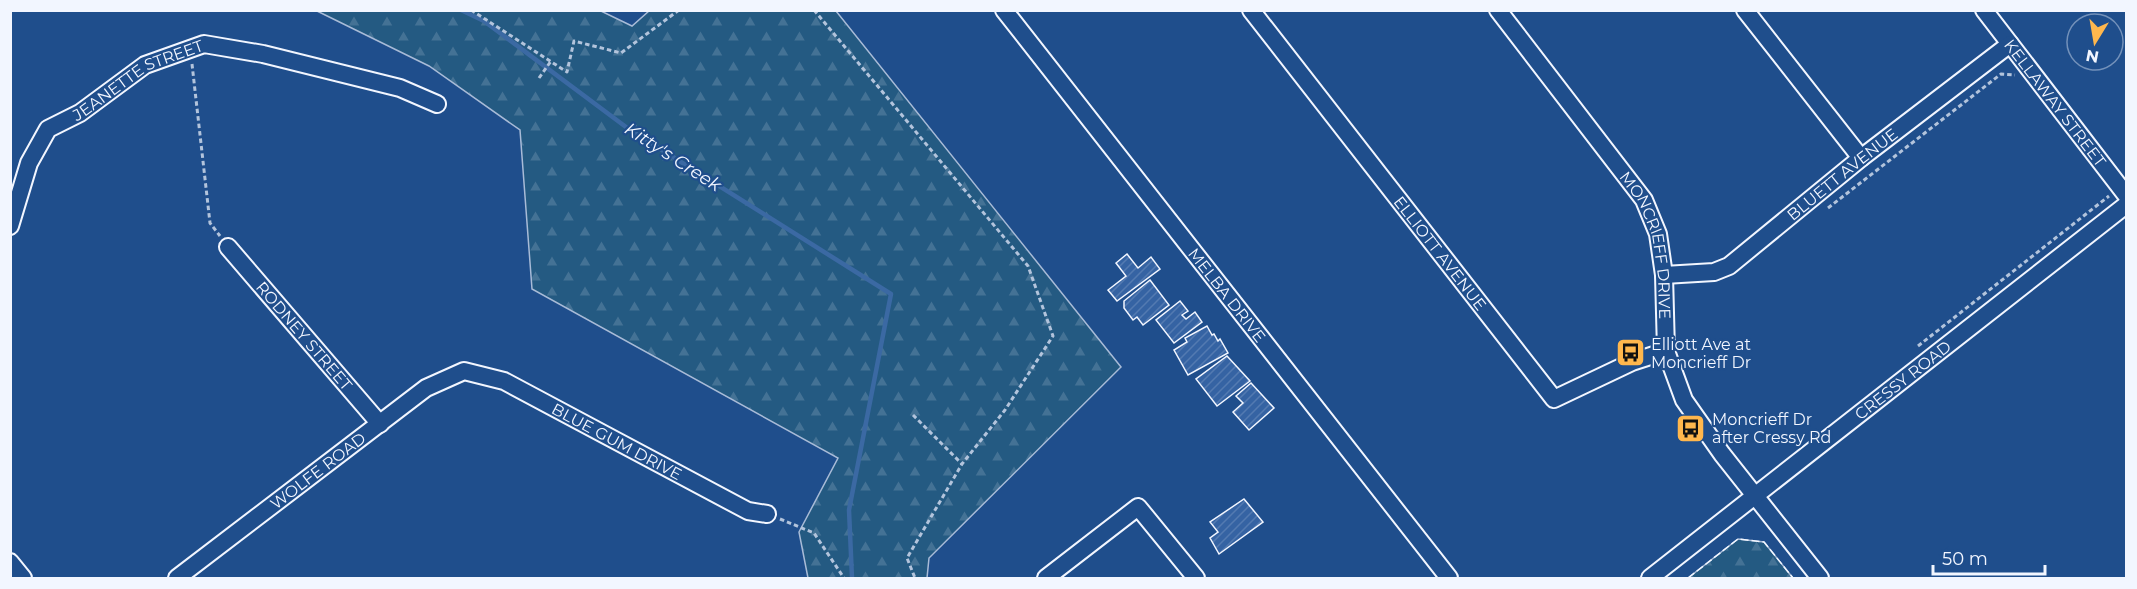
<svg xmlns="http://www.w3.org/2000/svg" width="2137" height="589" viewBox="0 0 2137 589" font-family="Montserrat,sans-serif">
<style>
.forest{fill:url(#forest-firs);stroke:#a8bbd7;stroke-width:1.5}
.lines{fill:none;stroke-linecap:round;stroke-linejoin:round}
.stream{stroke:#3b69a3;stroke-width:4.5}
.building{fill:url(#building-hatch);stroke:#f2f6ff;stroke-width:1.5}
.minor-casing{stroke:#f2f6ff;stroke-width:20}
.path{stroke:#b3c4dc;stroke-width:3;stroke-dasharray:4.5 3;stroke-linecap:butt}
.minor{stroke:#1f4e8c;stroke-width:16}
.fence{stroke:#f2f6ff;stroke-width:1.5;stroke-dasharray:8 3;stroke-linecap:butt}
.labels{text-anchor:middle;stroke-width:4.5;stroke-linejoin:round;paint-order:stroke}
.street-label{font-size:16px;fill:#f2f6ff;stroke:#1f4e8c}
.poi-label{font-size:16px;fill:#f2f6ff;stroke:#1f4e8c;text-anchor:start}
.water-label{font-size:18px;font-style:italic;fill:#f2f6ff;stroke:#1f4e8c}
</style>
<defs>
<pattern id="forest-firs" width="22" height="20" patternUnits="userSpaceOnUse" patternTransform="scale(1.5)"><rect width="22" height="20" fill="#245a82"/><path d="M5 1l3.5 6h-7zM16 11l3.5 6h-7z" fill="#447295"/></pattern>
<pattern id="building-hatch" width="6" height="6" patternUnits="userSpaceOnUse" patternTransform="scale(1.5)"><rect width="6" height="6" fill="#3563a3"/><path d="M-1 1l2-2M0 6l6-6M5 7l2-2" fill="none" stroke="#537ab1"/></pattern>
</defs>
<rect width="100%" height="100%" fill="#1f4e8c"/>
<!-- forest -->
<path class="forest" d="M317,11H601L632,26L649,11H836L1121,367L929,558L927,578H808L799,532L838,458L532,289L520,130L429,66Z
M1738,539L1764,542L1793,578H1688Z"/>
<g class="lines">
<!-- stream -->
<path class="stream" d="M461,10L484,21L630,130L891,294L849,510L852,578"/>
</g>
<!-- building -->
<path class="building" d="M1127,254L1138,268L1151,257L1160,269L1117,301L1108,290L1126,276L1116,263Z
M1150,280L1169,305L1143,325L1137,317L1133,320L1124,308V301Z
M1180,301L1188,311L1182,315L1186,319L1195,312L1202,322L1174,343L1156,320Z
M1207,326L1212,335L1214,334L1218,341L1220,339L1228,353L1188,375L1174,350L1187,342L1185,338Z
M1227,356L1250,381L1217,406L1196,379Z
M1251,383L1274,408L1249,430L1233,412L1243,403L1236,396Z
M1244,499L1263,522L1219,554L1210,538L1218,532L1210,522Z"/>
<g class="lines">
<defs>
<g id="minor">
<path id="s1" d="M1004,10L1449,578"/>
<path id="s2" d="M1251,10L1554,399L1632,362L1666,351"/>
<path id="s3" d="M1498,10L1644,200L1658,234L1664,275L1666,351L1684,400L1722,454L1820,578"/>
<path d="M1745,10L1861,158"/>
<path id="s4" d="M1984,10L2126,195"/>
<path id="s5" d="M10,226L29,163L48,129L80,113L145,65L204,44L263,54L400,88L437,104"/>
<path id="s6" d="M228,247L380,424"/>
<path id="s7" d="M1664,275L1714,272L1729,266L1861,158L2010,44"/>
<path d="M10,562L23,578"/>
<path id="s8" d="M177,578L426,388L464,371L504,381L748,511L767,514"/>
<path d="M1046,578L1138,507L1196,578"/>
<path id="s9" d="M1650,578L2126,205"/>
</g>
</defs>
<!-- minor casing -->
<use href="#minor" class="minor-casing"/>
<!-- path -->
<path class="path" d="M471,10L567,72L574,41L621,53L679,10
M814,10L1028,266L1053,336L1005,410L962,464L907,558L915,578
M192,64L210,223L220,236
M539,78L551,61
M1828,208L2001,74L2015,75
M1918,346L2109,196
M913,415L962,464
M780,519L814,533L844,578"/>
<!-- minor -->
<use href="#minor" class="minor"/>
<!-- fence -->
<path class="fence" d="M1688,578L1738,539L1764,542L1793,578"/>
</g>
<!-- icons -->
<defs>
<symbol id="bus-square" viewBox="-11 -11 22 22"><rect x="-9" y="-9" width="18" height="18" rx="4" fill="#ffb74d" stroke="#1f4e8c"/><path d="M-5-6H5V4H4V6H2V4H-2V6H-4V4H-5ZM-3.5-4V0h7V-4ZM-3.5 1.2v1.5H-2V1.2ZM2 1.2v1.5H3.5V1.2Z" fill="#111"/></symbol>
</defs>
<g fill-rule="evenodd">
<use href="#bus-square" x="1614" y="336" width="33" height="33"/>
<use href="#bus-square" x="1674" y="412" width="33" height="33"/>
</g>
<g class="labels">
<!-- street labels -->
<g class="street-label">
<text dy="6" stroke="none"><textPath href="#s5" startOffset="208">JEANETTE STREET</textPath></text>
<text dy="6" stroke="none"><textPath href="#s4" startOffset="117">KELLAWAY STREET</textPath></text>
<text dy="6" stroke="none"><textPath href="#s7" startOffset="212">BLUETT AVENUE</textPath></text>
<text dy="6" stroke="none"><textPath href="#s3" startOffset="284">MONCRIEFF DRIVE</textPath></text>
<text dy="6" stroke="none"><textPath href="#s2" startOffset="308">ELLIOTT AVENUE</textPath></text>
<text dy="6" stroke="none"><textPath href="#s1" startOffset="362">MELBA DRIVE</textPath></text>
<text dy="6" stroke="none"><textPath href="#s6" startOffset="117">RODNEY STREET</textPath></text>
<text dy="6" stroke="none"><textPath href="#s9" startOffset="321">CRESSY ROAD</textPath></text>
<text dy="6" stroke="none"><textPath href="#s8" startOffset="524">BLUE GUM DRIVE</textPath></text>
<text dy="6" stroke="none"><textPath href="#s8" startOffset="177">WOLFE ROAD</textPath></text>
</g>
<!-- poi labels -->
<g class="poi-label">
<text x="1651" y="350">Elliott Ave at<tspan x="1651" dy="18">Moncrieff Dr</tspan></text>
<text x="1712" y="425">Moncrieff Dr<tspan x="1712" dy="18">after Cressy Rd</tspan></text>
</g>
<!-- water labels -->
<g class="water-label">
<text transform="translate(673 157) rotate(33)" y="6">Kitty's Creek</text>
</g>
</g>
<!-- border -->
<rect width="2137" height="589" fill="none" stroke="#f2f6ff" stroke-width="24"/>
<!-- north arrow -->
<g transform="translate(2095 42) rotate(191)"><circle r="28" fill="#1f4e8c" stroke="#7391ba" stroke-width="1.5"/>
<path d="M0-4.5L10 22L0 15L-10 22Z" fill="#ffb74d"/>
<text y="-9" font-size="16" font-weight="bold" text-anchor="middle" fill="#f2f6ff">N</text>
</g>
<!-- scale -->
<path d="M1933 565v9h112v-9" fill="none" stroke="#f2f6ff" stroke-width="3"/>
<text x="1942" y="565" font-size="18" fill="#f2f6ff" stroke="#1f4e8c" stroke-width="4.5" paint-order="stroke">50 m</text>
</svg>
